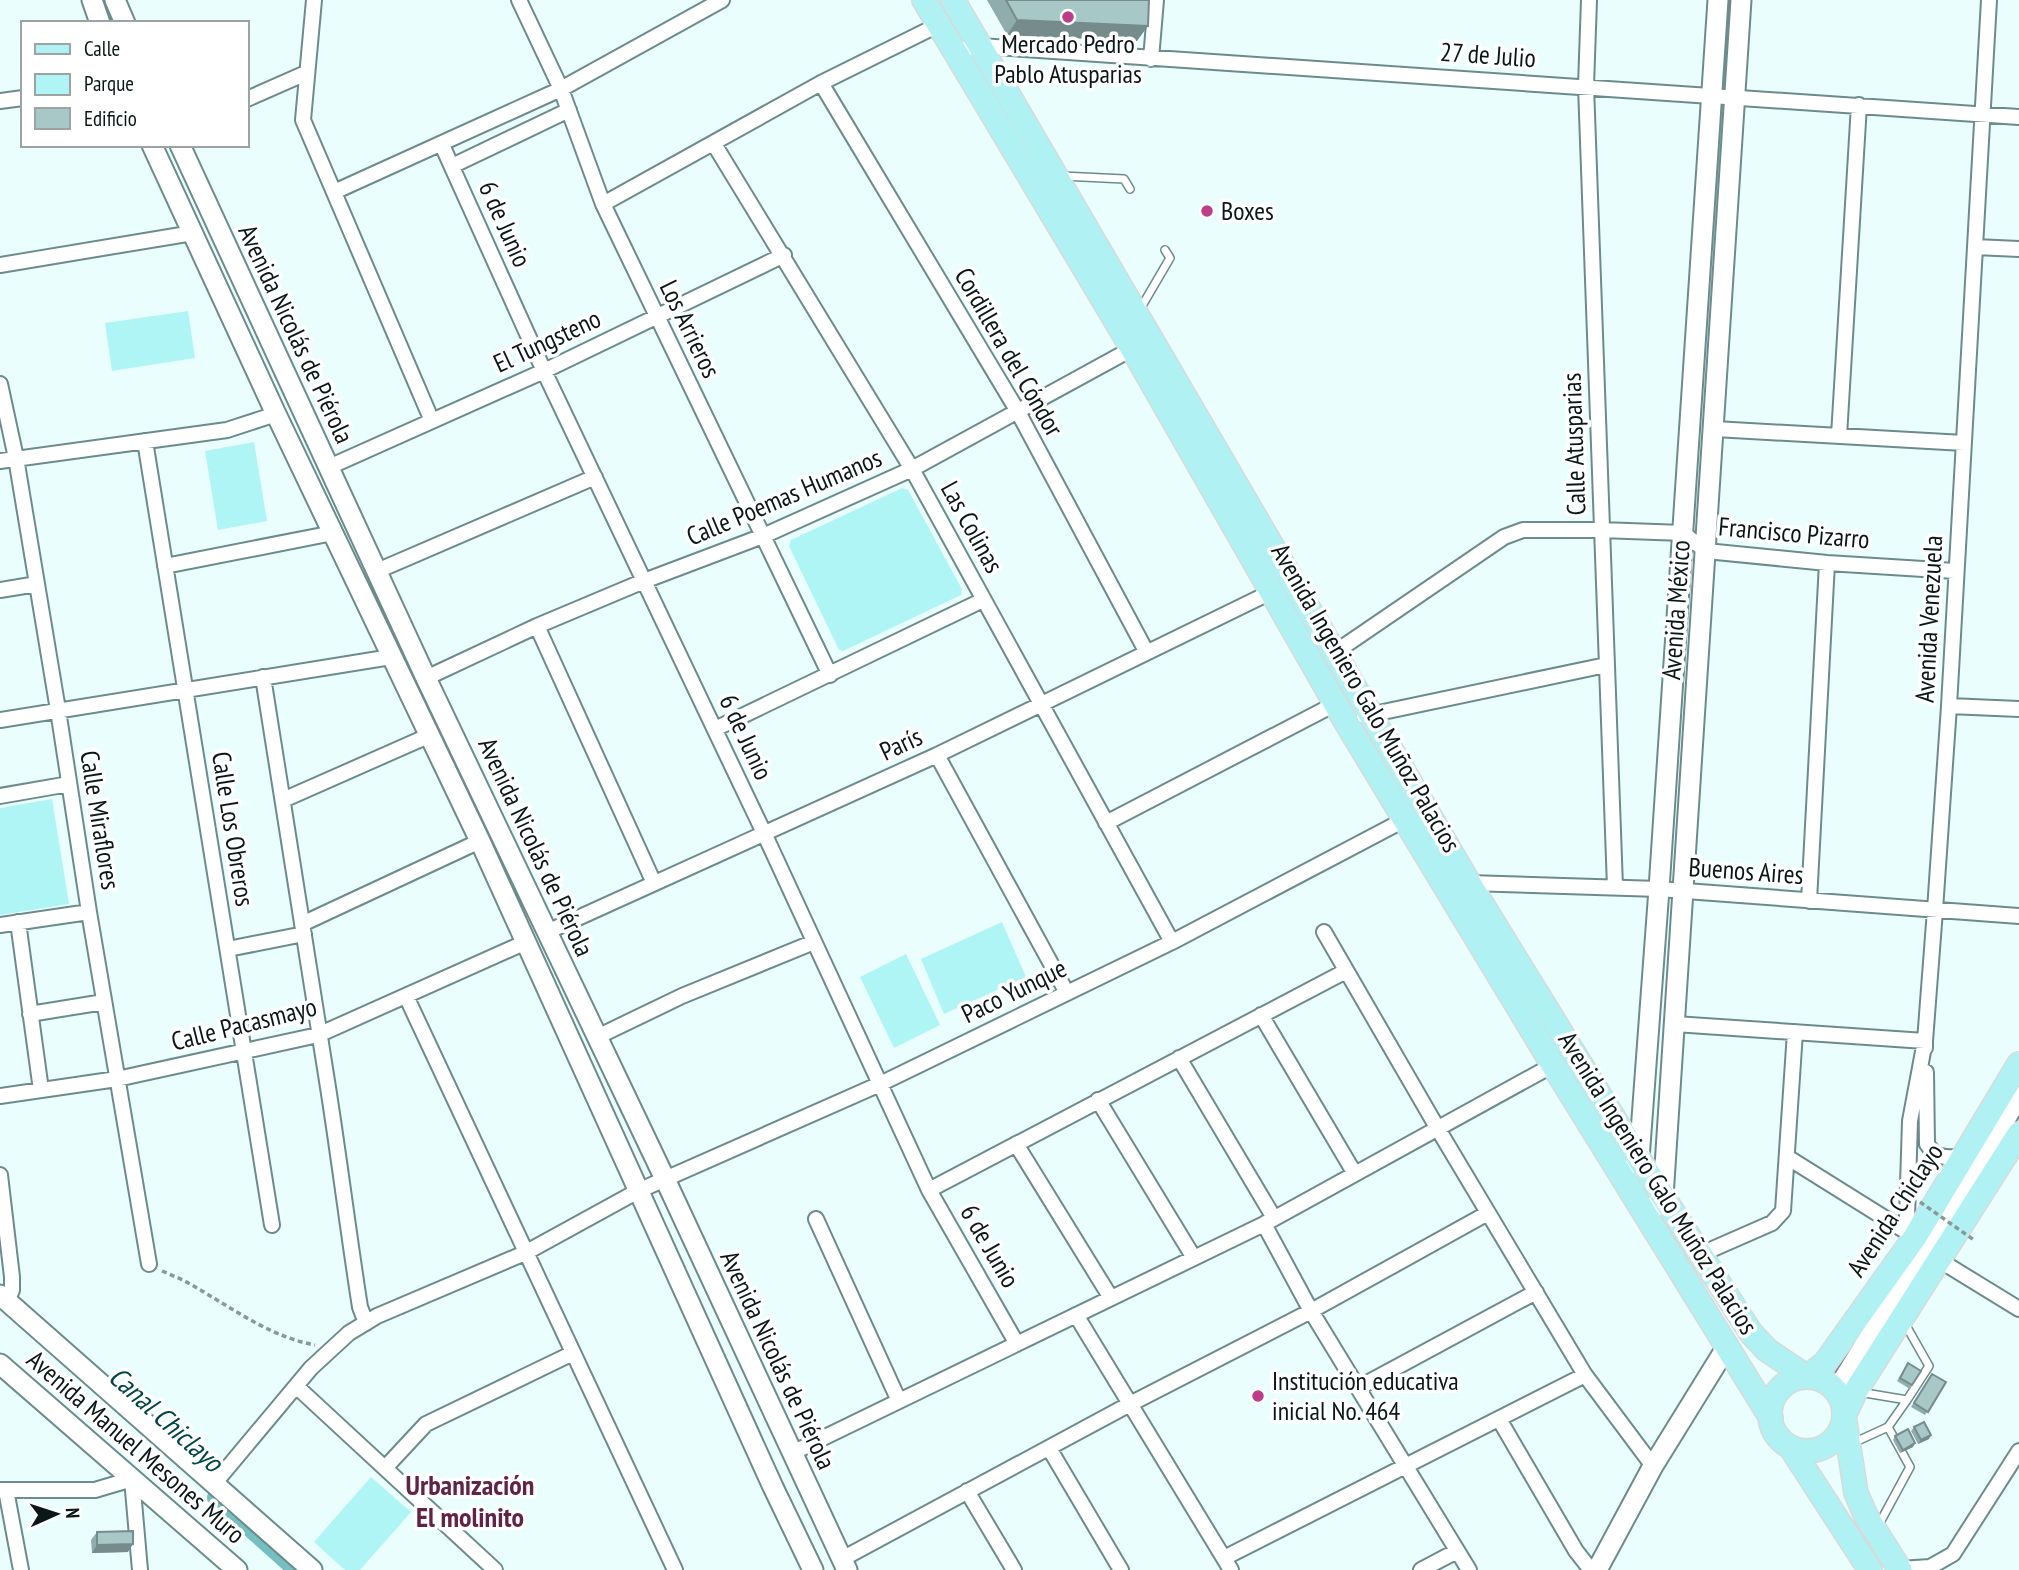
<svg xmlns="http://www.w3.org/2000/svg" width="2019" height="1570" viewBox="0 0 2019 1570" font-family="'PT Sans Narrow',sans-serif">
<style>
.green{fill:#aff5f6}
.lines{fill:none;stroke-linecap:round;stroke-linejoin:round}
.canal{stroke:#76bfc0;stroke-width:18}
.lane-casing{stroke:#6c8b8b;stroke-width:10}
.street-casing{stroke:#6c8b8b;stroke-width:18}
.secondary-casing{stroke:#6c8b8b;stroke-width:23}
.primary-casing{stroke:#d8dada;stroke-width:26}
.path{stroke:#899;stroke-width:3.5;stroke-dasharray:5 3.5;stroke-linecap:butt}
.lane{stroke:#fff;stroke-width:7}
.street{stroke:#fff;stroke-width:14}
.secondary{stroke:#fff;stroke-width:19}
.primary{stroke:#b0f2f4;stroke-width:23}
.path-bridge{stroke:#899;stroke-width:3.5;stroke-dasharray:5 3.5;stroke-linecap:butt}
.wall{fill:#90acac}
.shaded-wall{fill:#768c8c}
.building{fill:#a8c8c8;stroke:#768c8c;stroke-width:2}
.poi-dot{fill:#bc3e8b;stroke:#fff;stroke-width:2.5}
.labels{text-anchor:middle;stroke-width:7;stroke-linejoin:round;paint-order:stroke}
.poi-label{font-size:26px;fill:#0b1717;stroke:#fff;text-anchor:start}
.street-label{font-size:26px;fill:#0b1717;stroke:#fff}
.water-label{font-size:28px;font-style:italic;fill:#004647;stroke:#fff}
.neighbourhood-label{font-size:28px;font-weight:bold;fill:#612448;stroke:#fff}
</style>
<rect width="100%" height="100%" fill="#eafefe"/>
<!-- green -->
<path class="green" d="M188,311L195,358L112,371L105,323Z
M254,442L267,521L218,530L205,451Z
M902,488L908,490L962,589L961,595L843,651L839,650L789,546L791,540Z
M52,799L69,904L0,915V808Z
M1002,922L1026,977L944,1014L921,959Z
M906,954L940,1025L894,1048L860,977Z
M371,1477L411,1512L360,1570H345L314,1542Z"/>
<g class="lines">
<!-- canal -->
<path class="canal" d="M216,1498L297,1570"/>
<defs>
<path id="lane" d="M1062,176L1124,179L1130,189
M1139,311L1170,258L1165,250
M1859,1392L1907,1400L1929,1366L1904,1322
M1888,1427L1907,1400
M1853,1443L1888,1427L1910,1467L1877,1528"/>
<path id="street" d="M314,0L303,120L432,421
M519,0L561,89L603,204L830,675
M1589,0L1586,86L1615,887
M954,51L980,46L2019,117
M1151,59L1156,0
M821,83L1017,410L1146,651
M247,99L306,73
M0,101L23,98
M714,144L912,469L1172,942
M442,145L544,371L764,833L929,1190L1017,1344
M452,166L569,110
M334,192L561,89L722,0
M603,204L821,83L938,25
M1975,247L2019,249
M0,265L193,233
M0,384L16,458L58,710L89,912L149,1264
M1715,429L1964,443
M1839,436L1859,105
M145,441L272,1225
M0,461L227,430L276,414
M329,467L544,371L784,255
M165,566L333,533
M377,571L595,477
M0,590L37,584
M537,626L654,883
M1334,653L1504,537L1523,530H1601L1683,533L1706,551L1827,563L1955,571
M263,677C285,812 305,946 327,1081C339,1156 348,1231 360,1307L366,1323
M426,678L537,626L644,581L763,536L912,469L1137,346
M1949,706L2019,709
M1364,716L1606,665
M0,720L391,657
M715,729L983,600
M937,755L1067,993
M0,796L69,784
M283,800L428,736
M1106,823L1335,704
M1469,883L1659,889L2019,916
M1809,901L1827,563
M18,922L41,1090
M302,924L480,841
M0,925L89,912
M547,932L937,755L1271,592
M1324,932L1438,1129L1585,1375L1653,1466
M228,949L304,934
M406,996L675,1570
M30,1014L104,1002
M1261,1015L1355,1174
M1675,1024L1925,1041V1048
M597,1037L682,996L814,942
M1179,1058L1274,1218
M1926,1072L1927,1144C1937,1160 1946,1157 1963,1157
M0,1096L117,1079L318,1035L526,942
M1098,1100L1194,1258
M1016,1144L1111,1298
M1787,1157L1915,1237
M0,1175L12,1277V1290L7,1302
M929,1190L1346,971
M816,1219L899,1401
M1264,1224L1311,1311L1469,1570
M1915,1237L1907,1217L1910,1121L1925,1041L1935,910L1949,706L1989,0
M1699,1255L1772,1223L1783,1211L1795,1032
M1939,1260L2019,1309
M1076,1315L1231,1570
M296,1386L495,1570
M1358,1388L1536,1292
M1499,1419L1576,1551L1591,1570
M1049,1448L1121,1570
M792,1453L1264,1224L1553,1065
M385,1468L426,1424L573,1353
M214,1484L311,1368L349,1333L377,1316L525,1253L638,1191L880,1084L1172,942L1404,820
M0,1490H95L132,1479L140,1570
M6,1490L21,1570
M967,1491L1014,1570
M1224,1558L1585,1375
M842,1559L1130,1404L1311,1311L1488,1213
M1900,1569L1930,1567L1953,1554L2019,1451
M1421,1570L1457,1551"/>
<path id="secondary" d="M92,0L100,23
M115,0L125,23
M152,145L276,414L480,841L773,1487L813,1570
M180,145L426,678L665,1179L847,1570
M1635,1164L1639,1159L1659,889L1718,0
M1646,1217L1663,1197L1741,0
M0,1295L312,1570
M0,1364L237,1570
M1836,1391L2019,1097
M1597,1570L1653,1466L1726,1348"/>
<path id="primary" d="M924,0L1132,348L1347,724L1553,1065L1771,1418
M953,0L1469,883L1639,1159L1751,1333L1767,1350L1807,1377L1825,1363L1915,1237L2019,1064
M1770 1414a37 37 0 1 1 74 0a37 37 0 1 1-74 0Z
M1791,1448L1870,1570
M1900,1570L1866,1516L1856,1493L1844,1416L1855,1392L2019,1134"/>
</defs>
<!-- lane casing -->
<use href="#lane" class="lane-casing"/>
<!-- street casing -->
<use href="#street" class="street-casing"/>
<!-- secondary casing -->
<use href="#secondary" class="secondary-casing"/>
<!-- primary casing -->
<use href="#primary" class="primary-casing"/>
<!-- path -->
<path class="path" d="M162,1271C174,1276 186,1281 197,1288C235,1310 271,1337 315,1345"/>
<!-- lane -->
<use href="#lane" class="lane"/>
<!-- street -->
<use href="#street" class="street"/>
<!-- secondary -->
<use href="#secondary" class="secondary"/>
<!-- primary -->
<use href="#primary" class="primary"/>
<!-- path-bridge -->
<path class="path-bridge" d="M1920,1202L1974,1240"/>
</g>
<!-- wall -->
<path class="wall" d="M987,0H1149L1137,41L1007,35Z
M1908,1363L1921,1371L1910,1389L1897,1381Z
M1932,1374L1946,1382L1925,1415L1911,1407Z
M1914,1427L1929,1439L1918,1444L1911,1431Z
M1895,1436L1913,1447L1900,1453L1893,1440Z
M97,1532L128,1552L92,1553L91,1540Z"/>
<!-- shaded-wall -->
<path class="shaded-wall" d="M1017,20L1148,26L1137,41L1007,35Z
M1931,1435L1929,1439L1918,1444L1921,1440Z
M1915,1443L1913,1447L1900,1453L1903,1450Z
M133,1544L128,1552L92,1553L97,1545Z"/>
<!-- building -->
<path class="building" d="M1006,0H1149L1148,26L1017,20Z
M1908,1363L1921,1371L1912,1385L1900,1378Z
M1932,1374L1946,1382L1928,1412L1914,1403Z
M1924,1422L1931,1435L1921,1440L1914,1427Z
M1908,1429L1915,1443L1903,1450L1895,1436Z
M133,1531V1544L97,1545V1532Z"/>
<!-- markers -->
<g class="poi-dot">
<circle cx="1068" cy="17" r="7"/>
<circle cx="1207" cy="211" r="7"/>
<circle cx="1258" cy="1396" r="7"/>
</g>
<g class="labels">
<!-- poi labels -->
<g class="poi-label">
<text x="1068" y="53" text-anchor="middle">Mercado Pedro<tspan x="1068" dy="30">Pablo Atusparias</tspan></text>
<text x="1221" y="220">Boxes</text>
<text x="1272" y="1390">Institución educativa<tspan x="1272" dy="30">inicial No. 464</tspan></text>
</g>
<!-- street labels -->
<g class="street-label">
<text transform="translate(1488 55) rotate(4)" y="9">27 de Julio</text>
<text transform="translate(505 224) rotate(66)" y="9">6 de Junio</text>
<text transform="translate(690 329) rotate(64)" y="9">Los Arrieros</text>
<text transform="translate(296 334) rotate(65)" y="9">Avenida Nicolás de Piérola</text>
<text transform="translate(547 341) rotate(-25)" y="9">El Tungsteno</text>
<text transform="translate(1009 352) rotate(60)" y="9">Cordillera del Cóndor</text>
<text transform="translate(1574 444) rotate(-92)" y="9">Calle Atusparias</text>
<text transform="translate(784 497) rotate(-23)" y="9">Calle Poemas Humanos</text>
<text transform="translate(972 527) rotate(61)" y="9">Las Colinas</text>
<text transform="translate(1794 533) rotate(5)" y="9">Francisco Pizarro</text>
<text transform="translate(1676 610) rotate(-86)" y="9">Avenida México</text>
<text transform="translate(1929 619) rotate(-87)" y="9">Avenida Venezuela</text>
<text transform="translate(1366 698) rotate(60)" y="9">Avenida Ingeniero Galo Muñoz Palacios</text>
<text transform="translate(746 737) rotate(65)" y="9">6 de Junio</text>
<text transform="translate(901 744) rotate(-25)" y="9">París</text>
<text transform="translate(100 820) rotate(81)" y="9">Calle Miraflores</text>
<text transform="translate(233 829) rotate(81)" y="9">Calle Los Obreros</text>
<text transform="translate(536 847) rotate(65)" y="9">Avenida Nicolás de Piérola</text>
<text transform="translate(1746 871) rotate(4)" y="9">Buenos Aires</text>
<text transform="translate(1014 991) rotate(-26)" y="9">Paco Yunque</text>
<text transform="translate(244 1024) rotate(-14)" y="9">Calle Pacasmayo</text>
<text transform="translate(1658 1183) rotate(58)" y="9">Avenida Ingeniero Galo Muñoz Palacios</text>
<text transform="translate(1895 1210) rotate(-57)" y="9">Avenida Chiclayo</text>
<text transform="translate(990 1246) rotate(60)" y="9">6 de Junio</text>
<text transform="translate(778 1360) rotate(65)" y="9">Avenida Nicolás de Piérola</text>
<text transform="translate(136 1447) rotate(41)" y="9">Avenida Manuel Mesones Muro</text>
</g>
<!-- water labels -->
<g class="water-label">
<text transform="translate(166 1419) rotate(42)" y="10">Canal Chiclayo</text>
</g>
<!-- neighbourhood labels -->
<g class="neighbourhood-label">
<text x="470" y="1495">Urbanización<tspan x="470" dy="32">El molinito</tspan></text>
</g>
</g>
<!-- legend -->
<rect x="21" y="21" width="228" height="126" fill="#ffffff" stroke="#9da2a2" stroke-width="2"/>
<rect x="35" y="44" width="35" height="10" fill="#b0f2f4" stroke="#9da2a2" stroke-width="2"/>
<text x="84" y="56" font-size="21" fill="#0b1717">Calle</text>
<rect x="35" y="74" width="35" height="21" fill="#aff5f6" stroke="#9da2a2" stroke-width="2"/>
<text x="84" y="91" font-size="21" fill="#0b1717">Parque</text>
<rect x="35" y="108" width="35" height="21" fill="#a8c8c8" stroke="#9da2a2" stroke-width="2"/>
<text x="84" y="126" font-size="21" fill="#0b1717">Edificio</text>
<!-- north arrow -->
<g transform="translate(56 1514) rotate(87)" stroke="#ffffff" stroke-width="5" paint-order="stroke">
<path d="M0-5L12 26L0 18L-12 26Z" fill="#0b1717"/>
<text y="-10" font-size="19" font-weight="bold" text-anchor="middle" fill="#0b1717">N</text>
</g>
</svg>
